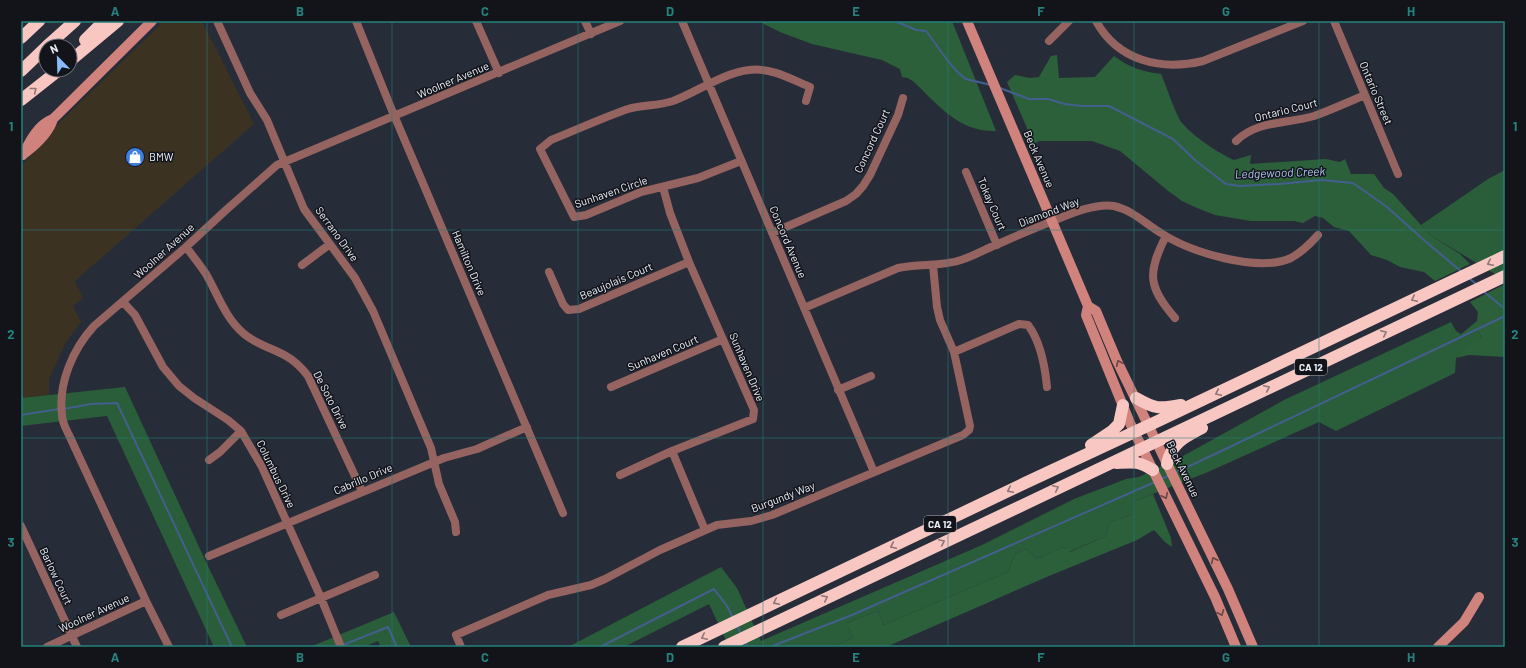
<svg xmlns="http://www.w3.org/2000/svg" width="1526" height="668" viewBox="0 0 1526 668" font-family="Barlow,sans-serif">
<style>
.commercial{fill:#3b3222}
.green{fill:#2a5d39}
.forest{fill:#2c603b}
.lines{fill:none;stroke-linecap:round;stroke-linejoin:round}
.stream{stroke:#435f8d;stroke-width:2}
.street{stroke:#956460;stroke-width:8}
.secondary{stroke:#d0827c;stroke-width:10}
.highway{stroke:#f8c7c2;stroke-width:12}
.oneway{stroke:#907676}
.oneway2{stroke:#674646}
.grid{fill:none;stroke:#25827c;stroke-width:1;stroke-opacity:0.55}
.labels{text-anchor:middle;stroke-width:3;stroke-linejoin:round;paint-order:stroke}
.shield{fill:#12141a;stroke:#aaadb5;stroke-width:1}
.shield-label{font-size:10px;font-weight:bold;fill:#ebeff8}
.street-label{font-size:11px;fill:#ebeff8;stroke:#12141a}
.poi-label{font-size:11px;fill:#ebeff8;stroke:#12141a;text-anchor:start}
.water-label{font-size:12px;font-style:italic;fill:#adc7f2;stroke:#12141a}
.neatline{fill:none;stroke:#25827c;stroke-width:1.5}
.grid-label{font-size:13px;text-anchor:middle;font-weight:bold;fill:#25827c}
</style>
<rect width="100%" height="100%" fill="#272c39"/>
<!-- commercial -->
<path class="commercial" d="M164,21H202L254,124L75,281L83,298L73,306L81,322L66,342L49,379V395L21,398V167L53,129Z"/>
<!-- green -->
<path class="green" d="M1505,170V280L1430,235L1421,225L1488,179Z
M1451,322L1456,331L1465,337L1477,330L1482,337L1456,358L1455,373L1336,431L1319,422L1208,472L1135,501L1133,514L1109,523L1106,536L1069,552L1064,547L1037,559L1026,549L1016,553L1008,572L884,625L878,611L847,623L853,638L832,647H729L709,604L624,647H568L721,567L737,588L761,641L982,545L1074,499L1126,479L1139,477L1183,456L1284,400Z
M125,387L207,564L247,647H214L107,416L21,426V398Z
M394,612L411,647H381L378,641L364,647H310Z"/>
<!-- forest -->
<path class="forest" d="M758,21H952L996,131C959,132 939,106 914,82L908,78L902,77L900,69L882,60L812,44L780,32Z
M1057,55L1059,78L1095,77L1114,56C1128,67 1144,72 1161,74C1166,85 1176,116 1182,123C1193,136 1218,153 1234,160L1251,155L1250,164L1326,159L1340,162L1345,159L1351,174H1374L1384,188L1393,194L1430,235L1460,254L1470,264L1435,281L1424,272L1400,267L1387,260L1371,255L1349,231L1334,227L1323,218L1315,216L1303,223L1294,221H1251L1215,215L1197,208L1182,201L1167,190L1120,151L1092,141H1039L1034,144L1007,82L1015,75L1030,78L1039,77L1051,56Z
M1505,284V357L1469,355L1456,358L1464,349L1482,337L1477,330L1465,337L1460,335L1477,321L1478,312L1470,302Z
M1153,494L1171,538L1172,547L1165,542L1154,530L1137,540L1049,576L886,647H832L853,638L847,623L878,611L884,625L1008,572L1016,553L1026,549L1037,559L1064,547L1070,552L1106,536L1109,523L1133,514L1135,501Z"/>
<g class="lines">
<!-- stream -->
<path class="stream" d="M895,21L916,30L926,31C938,46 951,69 966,79C968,80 985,83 990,85
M1000,88L1029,99H1048L1065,104L1082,106H1109L1173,139L1196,161L1226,184L1240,186L1279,184L1322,180L1353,183L1387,207L1425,241L1462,272
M1469,278L1477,285
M1483,291L1505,309
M64,409L91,404L117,403L232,647
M21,415L59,409
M1175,473L1505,316
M1161,479L1170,475
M737,625L741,634
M745,641L748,647
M343,645L388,627L397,647
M600,647L714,589L727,606L733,618
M770,647L852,615L1155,482"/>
<!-- street -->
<path class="street" d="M217,21L250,93L267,120L304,209L355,278L373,311L431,448L439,484L455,522L456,532
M356,21L391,108L563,513
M476,21L499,73
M585,21L591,34
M682,21L874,472
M1096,21C1118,61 1161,71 1203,61L1303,21
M1334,21L1398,174
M1049,41L1069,21
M1236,141C1258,120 1287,124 1314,116C1331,110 1348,102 1365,95
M741,161L698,178L641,192L586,215L574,217L540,149L551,140C576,130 602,118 628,109C642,105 658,106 673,101C697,92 723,73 749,70C770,67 791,79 810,87L806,101
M966,172L997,245
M663,187L670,213L689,262L754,410L753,419L672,451L705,530
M772,233L846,201L856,194L863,186L870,175L898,115L903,98
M1166,236C1147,273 1148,287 1175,318
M186,247C193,256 200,265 206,274C218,295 225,317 243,333C255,344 272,348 286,356C295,361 302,368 308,376L362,491
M302,265L330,244
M549,272L563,304L568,310L579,309L689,262
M123,302L135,315L163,367L179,386L194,398L228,420L241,431L262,467L321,598L341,647
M804,308L898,268C919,263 941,267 961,260C971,257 982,251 991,247C1012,238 1032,229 1053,221C1070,214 1095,203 1114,206C1132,210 1146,224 1161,233C1190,252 1258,273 1291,258C1302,252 1310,244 1318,235
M954,352L1019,324L1028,325C1041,342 1045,366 1047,387
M611,387L723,339
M838,390L871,376
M209,460L220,452L241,431
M620,475L672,451
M21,526L77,647
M209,556L425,466L444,458L477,449L527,427
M281,615L375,575
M47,647L146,601
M169,647L146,601L69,435C66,429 62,422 62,415C58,383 73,349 94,326L186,247L226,210L277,165L620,21
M461,647L456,635L548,595L591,585L605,579L660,550L717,525L751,521L772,515L963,435L969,430L970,426L954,352L940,320L937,307L933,265"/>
<!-- secondary -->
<path class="secondary" d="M967,21L1088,306L1086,315L1130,423L1215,597L1236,647
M25,153C37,144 49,133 53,119
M23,155C30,140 38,125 53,119L152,21
M1088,306L1096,311L1117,361L1228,589L1253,647
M1438,647L1464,622L1479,597"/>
<!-- highway -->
<path class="highway" d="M21,38L39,21
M85,40L104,21
M47,46L75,21
M70,61L118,21
M21,71L46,47
M21,100L59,70
M1136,398C1155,409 1159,409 1181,405
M1091,445L1112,431L1119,424L1123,405
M1117,463C1134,462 1138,461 1153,470
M1167,464C1171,443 1185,437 1202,428
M682,647L1025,483L1158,421L1505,256
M724,647L1505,276"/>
</g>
<!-- one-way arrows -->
<defs><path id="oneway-chevron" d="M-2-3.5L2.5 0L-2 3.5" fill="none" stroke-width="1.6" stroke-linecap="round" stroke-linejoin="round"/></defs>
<g class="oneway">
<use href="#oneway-chevron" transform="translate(34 90) rotate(-39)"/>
<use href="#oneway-chevron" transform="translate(1490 263) rotate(154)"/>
<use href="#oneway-chevron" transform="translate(1414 299) rotate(155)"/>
<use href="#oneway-chevron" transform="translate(1384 333) rotate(-25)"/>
<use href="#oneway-chevron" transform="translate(1267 388) rotate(-25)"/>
<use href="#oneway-chevron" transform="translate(1218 393) rotate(155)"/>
<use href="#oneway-chevron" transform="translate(1056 488) rotate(-25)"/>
<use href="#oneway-chevron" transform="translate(1010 490) rotate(154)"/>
<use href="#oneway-chevron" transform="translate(942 542) rotate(-25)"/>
<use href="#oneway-chevron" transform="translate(893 546) rotate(155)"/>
<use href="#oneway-chevron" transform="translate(825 598) rotate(-26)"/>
<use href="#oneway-chevron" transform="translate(776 602) rotate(154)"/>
<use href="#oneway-chevron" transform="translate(704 637) rotate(155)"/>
</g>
<g class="oneway2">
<use href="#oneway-chevron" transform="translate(1119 363) rotate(-115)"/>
<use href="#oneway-chevron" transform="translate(1165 496) rotate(64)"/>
<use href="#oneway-chevron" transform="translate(1214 560) rotate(-116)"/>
<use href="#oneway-chevron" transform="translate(1221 613) rotate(67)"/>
</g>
<!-- grid -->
<path class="grid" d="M207,21V647M392,21V647M578,21V647M763,21V647M948,21V647M1134,21V647M1319,21V647M21,230H1505M21,438H1505"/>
<!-- icons -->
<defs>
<symbol id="shop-disc" viewBox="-11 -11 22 22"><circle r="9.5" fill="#3f7fe0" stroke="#12141a"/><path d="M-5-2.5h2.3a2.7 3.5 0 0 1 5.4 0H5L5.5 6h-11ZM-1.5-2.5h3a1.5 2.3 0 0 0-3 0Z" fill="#fff"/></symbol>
</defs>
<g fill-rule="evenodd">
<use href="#shop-disc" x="124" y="146" width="22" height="22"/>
</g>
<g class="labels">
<!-- shield labels -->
<g class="shield">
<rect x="1295" y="359" width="32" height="16" rx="3"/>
<rect x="924" y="516" width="32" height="16" rx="3"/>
</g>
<g class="shield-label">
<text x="1311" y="371">CA 12</text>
<text x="940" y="528">CA 12</text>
</g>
<!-- street labels -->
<g class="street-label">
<text transform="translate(453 80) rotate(-23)" y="4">Woolner Avenue</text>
<text transform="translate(1376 93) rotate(67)" y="4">Ontario Street</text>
<text transform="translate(1286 110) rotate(-14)" y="4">Ontario Court</text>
<text transform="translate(872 141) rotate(-65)" y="4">Concord Court</text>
<text transform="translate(1039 159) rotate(67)" y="4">Beck Avenue</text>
<text transform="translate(611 192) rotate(-19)" y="4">Sunhaven Circle</text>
<text transform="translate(992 204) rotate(67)" y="4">Tokay Court</text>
<text transform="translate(1049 212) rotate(-21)" y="4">Diamond Way</text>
<text transform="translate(337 234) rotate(54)" y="4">Serrano Drive</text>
<text transform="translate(788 242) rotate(67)" y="4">Concord Avenue</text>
<text transform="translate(164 251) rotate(-42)" y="4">Woolner Avenue</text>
<text transform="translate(469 263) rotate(67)" y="4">Hamilton Drive</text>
<text transform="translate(616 281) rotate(-23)" y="4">Beaujolais Court</text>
<text transform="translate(663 353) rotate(-23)" y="4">Sunhaven Court</text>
<text transform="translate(747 367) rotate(67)" y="4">Sunhaven Drive</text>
<text transform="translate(331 400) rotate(63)" y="4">De Soto Drive</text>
<text transform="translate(1183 469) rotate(64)" y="4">Beck Avenue</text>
<text transform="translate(276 474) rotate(64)" y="4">Columbus Drive</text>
<text transform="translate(363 479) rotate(-23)" y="4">Cabrillo Drive</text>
<text transform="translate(783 497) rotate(-21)" y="4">Burgundy Way</text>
<text transform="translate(56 576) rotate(65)" y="4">Barlow Court</text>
<text transform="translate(94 613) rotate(-25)" y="4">Woolner Avenue</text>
</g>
<!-- poi labels -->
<g class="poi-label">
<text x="149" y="161">BMW</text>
</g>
<!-- water labels -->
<g class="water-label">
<text transform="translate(1280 173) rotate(-2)" y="4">Ledgewood Creek</text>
</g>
</g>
<!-- border -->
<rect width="1526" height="668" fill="none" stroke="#12141a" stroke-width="44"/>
<!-- north arrow -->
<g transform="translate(58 58) rotate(337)"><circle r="19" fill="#12141a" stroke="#696c73"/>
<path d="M0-3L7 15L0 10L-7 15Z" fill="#88bafc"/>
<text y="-6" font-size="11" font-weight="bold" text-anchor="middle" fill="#ebeff8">N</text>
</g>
<rect x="22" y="22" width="1482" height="624" class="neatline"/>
<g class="grid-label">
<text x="115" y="16">A</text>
<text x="300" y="16">B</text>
<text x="485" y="16">C</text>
<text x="670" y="16">D</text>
<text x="856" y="16">E</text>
<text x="1041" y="16">F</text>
<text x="1226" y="16">G</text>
<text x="1411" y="16">H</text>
<text x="11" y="131">1</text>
<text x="1515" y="131">1</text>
<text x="11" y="339">2</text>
<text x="1515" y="339">2</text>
<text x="11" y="547">3</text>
<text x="1515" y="547">3</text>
<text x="115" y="662">A</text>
<text x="300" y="662">B</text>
<text x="485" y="662">C</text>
<text x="670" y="662">D</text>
<text x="856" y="662">E</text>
<text x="1041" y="662">F</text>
<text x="1226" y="662">G</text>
<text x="1411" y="662">H</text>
</g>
</svg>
